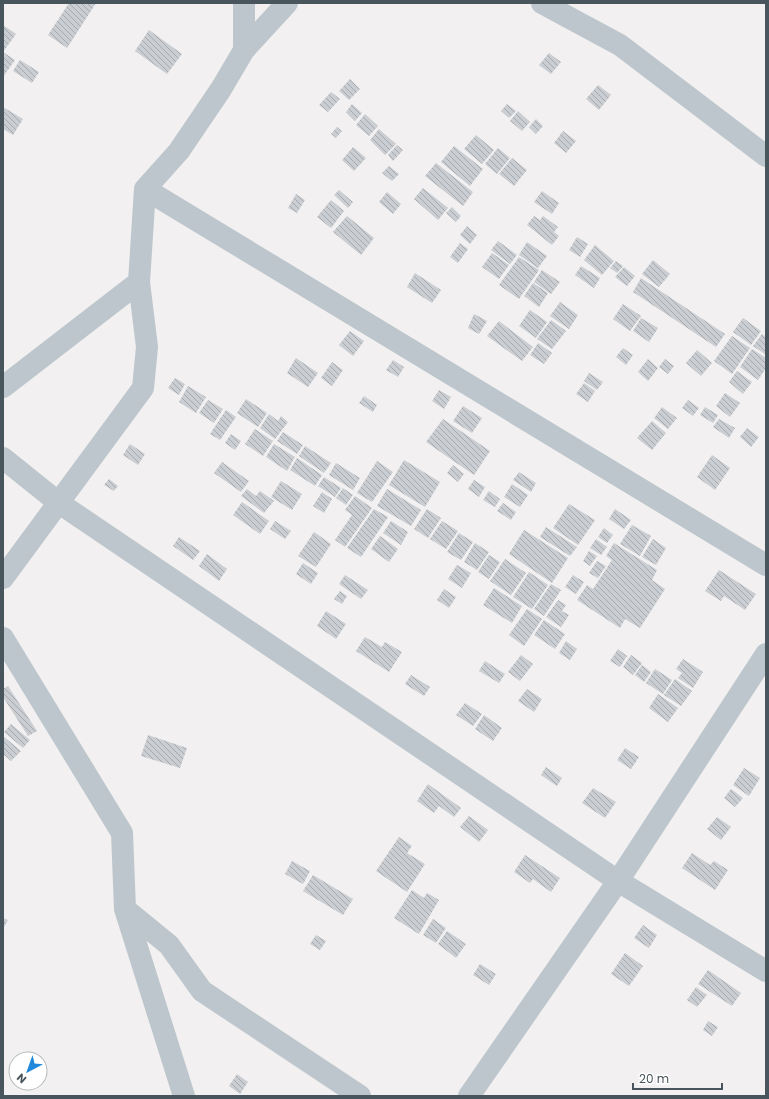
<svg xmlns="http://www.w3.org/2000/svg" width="769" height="1099" viewBox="0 0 769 1099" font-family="Poppins,sans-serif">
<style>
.building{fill:url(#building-back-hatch)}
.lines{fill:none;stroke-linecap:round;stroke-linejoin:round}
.minor{stroke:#bcc6cc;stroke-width:22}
</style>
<defs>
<pattern id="building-back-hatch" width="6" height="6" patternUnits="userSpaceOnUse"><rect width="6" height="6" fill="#caced2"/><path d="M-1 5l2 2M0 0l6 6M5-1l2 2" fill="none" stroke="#a6aaae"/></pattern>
</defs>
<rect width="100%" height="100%" fill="#f2f0f0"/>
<!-- building -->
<path class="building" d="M69,3H96L67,48L48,35Z
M3,25L16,34L3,52L15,60L3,77Z
M149,30L182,54L167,74L135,51Z
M549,53L561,62L551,74L539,65Z
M20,60L39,72L32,83L13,71Z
M350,79L360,89L349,100L339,91Z
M598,85L611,95L599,110L586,99Z
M331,92L340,99L328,112L319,105Z
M352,104L362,113L355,121L346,112Z
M507,104L516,111L509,118L501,111Z
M3,107L23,119L13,135L3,129Z
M518,111L530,122L522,131L510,121Z
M365,114L378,126L369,136L356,125Z
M536,119L543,126L536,134L529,127Z
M337,127L342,131L336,138L331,134Z
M379,129L396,144L385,155L370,140Z
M563,131L576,141L566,153L554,143Z
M476,135L494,150L482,164L464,149Z
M397,145L403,150L393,161L388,155Z
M454,146L483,169L470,186L441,162Z
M353,147L366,158L354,171L342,160Z
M498,148L510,158L497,174L485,164Z
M512,158L527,170L514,186L499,174Z
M436,163L473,192L463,206L425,176Z
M389,166L399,174L392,181L382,173Z
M423,188L448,208L438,220L414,199Z
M339,190L353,202L348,208L334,195Z
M542,191L559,203L552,214L534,202Z
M387,192L401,204L393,214L379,202Z
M296,194L305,200L297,213L288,208Z
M331,200L344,211L331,228L317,217Z
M452,207L461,216L456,222L446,213Z
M347,216L374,238L361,255L333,232Z
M534,216L540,220L543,216L558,227L554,232L559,236L552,245L527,225Z
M467,226L477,235L470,244L460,235Z
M577,237L588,244L580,257L569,250Z
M498,241L517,255L510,264L491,250Z
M527,242L547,256L538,268L519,255Z
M460,243L468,249L458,263L450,257Z
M595,245L614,261L602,275L584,260Z
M492,253L509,265L499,279L482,267Z
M519,257L539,270L519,299L499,285Z
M653,260L670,274L659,287L642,274Z
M616,261L623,266L617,273L610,268Z
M581,266L600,278L594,288L575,275Z
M624,267L635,276L627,286L615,277Z
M542,270L560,282L551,294L534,282Z
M415,273L441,290L432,303L407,287Z
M641,278L725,334L716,347L633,292Z
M533,283L548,293L539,307L524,296Z
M560,302L578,315L569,329L550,316Z
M623,304L641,316L630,331L613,319Z
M530,310L547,322L536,338L519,326Z
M474,314L487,321L479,334L468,328Z
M641,318L658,328L649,342L633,331Z
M743,318L761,331L751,345L733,332Z
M551,320L566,331L552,349L537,339Z
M499,321L533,347L522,361L487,336Z
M350,331L364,341L353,356L339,345Z
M762,334L766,337V355L753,346Z
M732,336L750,348L732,374L714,361Z
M538,343L552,353L544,364L530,355Z
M623,348L633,355L626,365L616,357Z
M752,349L766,358V368L758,380L740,367Z
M697,350L712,363L701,376L686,363Z
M296,358L318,373L308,387L287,373Z
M648,359L658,368L648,381L638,372Z
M665,359L674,366L668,374L659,367Z
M393,360L404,367L398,377L386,370Z
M332,362L343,370L332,386L321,378Z
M737,371L752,382L743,394L729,382Z
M589,373L603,382L597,390L584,381Z
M175,378L185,384L179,395L168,388Z
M584,383L595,391L588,402L576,394Z
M188,386L206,397L196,413L179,402Z
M439,390L451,397L444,409L432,401Z
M725,393L740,403L730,417L716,406Z
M364,396L377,405L373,412L359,403Z
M246,399L267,413L258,427L237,413Z
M208,400L223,409L214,423L199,413Z
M688,400L699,408L693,416L682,408Z
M463,406L482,418L472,433L453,421Z
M662,407L677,418L668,429L654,418Z
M705,407L718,415L713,423L700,415Z
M226,410L236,417L220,440L210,434Z
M269,414L278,421L281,416L288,422L275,439L260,428Z
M443,419L490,451L474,475L426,442Z
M719,419L735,428L729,438L713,427Z
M652,421L666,433L652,450L637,438Z
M747,428L759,437L751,447L740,437Z
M255,429L273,441L263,456L245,444Z
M283,432L303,445L297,454L277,441Z
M231,434L241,441L235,450L225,443Z
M130,444L145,454L138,465L123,455Z
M274,444L295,457L287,471L266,457Z
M305,446L331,463L324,473L299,456Z
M712,455L730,468L715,490L697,477Z
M297,458L322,475L315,486L290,470Z
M404,460L440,482L425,507L389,485Z
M377,461L393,472L372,502L357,493Z
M222,462L249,481L241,492L214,473Z
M336,463L360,478L353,490L329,475Z
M453,465L464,474L458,482L447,473Z
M519,472L536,483L531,492L513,480Z
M324,477L341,488L335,497L318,486Z
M109,479L118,486L114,491L104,485Z
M474,480L485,487L479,497L468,489Z
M281,481L302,494L292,510L271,497Z
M512,484L528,495L520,507L504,497Z
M343,488L353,495L346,505L336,498Z
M247,489L256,496L260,491L274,501L264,513L241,496Z
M387,489L421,510L411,526L377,506Z
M489,491L500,499L495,507L483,500Z
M322,492L332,499L324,513L313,506Z
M355,496L372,508L345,547L335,540L352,515L345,510Z
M242,502L269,521L260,534L233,515Z
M503,503L516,512L511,520L497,511Z
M569,504L595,520L578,545L553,528Z
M374,509L388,517L361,557L347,548Z
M427,509L441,518L428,538L414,529Z
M615,509L631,520L624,529L609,519Z
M275,521L291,531L285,539L270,529Z
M391,521L408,532L401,545L383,533Z
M442,521L458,531L446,549L430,539Z
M632,525L651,536L640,556L620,544Z
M546,527L577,547L570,556L540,537Z
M604,528L613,535L607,543L598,537Z
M524,530L568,558L552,583L509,554Z
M314,532L331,544L316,567L298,556Z
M459,533L473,542L461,560L447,552Z
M380,536L398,549L389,562L371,549Z
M179,537L200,551L193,560L173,546Z
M596,539L607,547L601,555L590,548Z
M653,539L666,548L656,565L642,557Z
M475,543L489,552L477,570L464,562Z
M614,543L657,570L652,580L665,589L640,628L625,619L620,628L577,600L587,585L593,589L612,560L606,556Z
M589,551L597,556L590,566L583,561Z
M207,554L227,569L219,581L199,566Z
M489,555L500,562L489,579L478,572Z
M505,559L526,573L511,595L490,581Z
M597,561L606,566L598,578L589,573Z
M303,563L318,573L311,584L296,574Z
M457,565L471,573L462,588L448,579Z
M719,570L756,594L745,610L724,596L721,601L705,591Z
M529,572L548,585L532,609L513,597Z
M345,575L368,590L361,599L339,584Z
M573,575L584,582L576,594L565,587Z
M551,584L561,590L544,616L534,609Z
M494,588L522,606L512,623L483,605Z
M444,589L456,597L449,608L437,600Z
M340,591L347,596L342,604L334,599Z
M558,600L566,605L562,611L569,615L561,627L546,617Z
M527,609L542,619L524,646L509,635Z
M326,611L346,624L336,639L317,626Z
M544,620L565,634L555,649L534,635Z
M365,637L382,647L385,642L402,652L389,672L356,651Z
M566,641L577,649L570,660L559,653Z
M618,649L627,656L620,667L610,661Z
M521,655L533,664L520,681L508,672Z
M631,655L642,663L633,675L623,667Z
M683,659L703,672L693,688L678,678L682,673L676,669Z
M485,661L505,674L499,683L479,671Z
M642,665L651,672L644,682L635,675Z
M655,669L672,680L663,694L646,683Z
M411,675L430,687L424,696L405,684Z
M675,679L692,691L681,706L664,695Z
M8,686L37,731L28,736L3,697V689Z
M527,689L542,699L534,712L518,701Z
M658,694L678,708L668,722L649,708Z
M465,703L482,714L473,726L456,715Z
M484,715L502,728L493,741L475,729Z
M11,724L30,740L23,748L4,732Z
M148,735L187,748L180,768L141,756Z
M3,736L21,751L11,761L3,754Z
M625,748L639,757L631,769L617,760Z
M546,767L562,778L557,786L541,775Z
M744,768L760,778L749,796L733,785Z
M428,784L461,808L454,817L439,806L434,813L417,801Z
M593,788L616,802L605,818L582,803Z
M731,789L743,798L735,807L724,798Z
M469,816L488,830L479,842L460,827Z
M717,817L731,827L721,840L707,829Z
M399,837L412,846L407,853L425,864L407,892L376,871Z
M692,853L710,865L714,861L728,870L715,890L682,868Z
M525,855L560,878L551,892L533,879L530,883L514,872Z
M292,861L310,871L303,884L285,874Z
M313,875L353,899L343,915L303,891Z
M412,890L424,898L427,893L439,900L419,934L394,918Z
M3,918L8,920L3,929Z
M433,919L446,928L436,943L423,935Z
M643,925L657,935L649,948L634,938Z
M447,931L466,944L456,958L438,944Z
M316,935L326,941L320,950L310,944Z
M625,953L643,966L629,986L611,974Z
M480,964L496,974L489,985L473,975Z
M708,970L741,993L732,1006L698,984Z
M696,987L707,995L697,1007L687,1000Z
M708,1021L718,1027L712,1036L703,1030Z
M237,1074L248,1082L240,1094L229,1086Z"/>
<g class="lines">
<!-- minor -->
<path class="minor" d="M542,3L620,45L766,156
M244,50V3
M145,189L766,565
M3,387L139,282
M3,458L59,503L618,881L766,971
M3,578L143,388L147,347L139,282L145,189L179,151L221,89L244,50L287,3
M3,638L122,833L125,909L184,1096
M125,909L169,945L202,991L360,1096
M469,1096L618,881L766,654"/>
</g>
<!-- border -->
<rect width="769" height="1099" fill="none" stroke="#48555c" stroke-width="8"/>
<!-- north arrow -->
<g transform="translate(28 1071) rotate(221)"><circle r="19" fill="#ffffff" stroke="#b6bbbe"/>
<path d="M0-3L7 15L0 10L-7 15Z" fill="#2188db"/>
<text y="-6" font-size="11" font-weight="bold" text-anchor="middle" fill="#48555c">N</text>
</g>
<!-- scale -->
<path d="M633 1083v6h89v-6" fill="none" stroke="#48555c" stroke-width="2"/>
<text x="639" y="1083" font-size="12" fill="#48555c" stroke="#ffffff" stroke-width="3" paint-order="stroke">20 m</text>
</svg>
